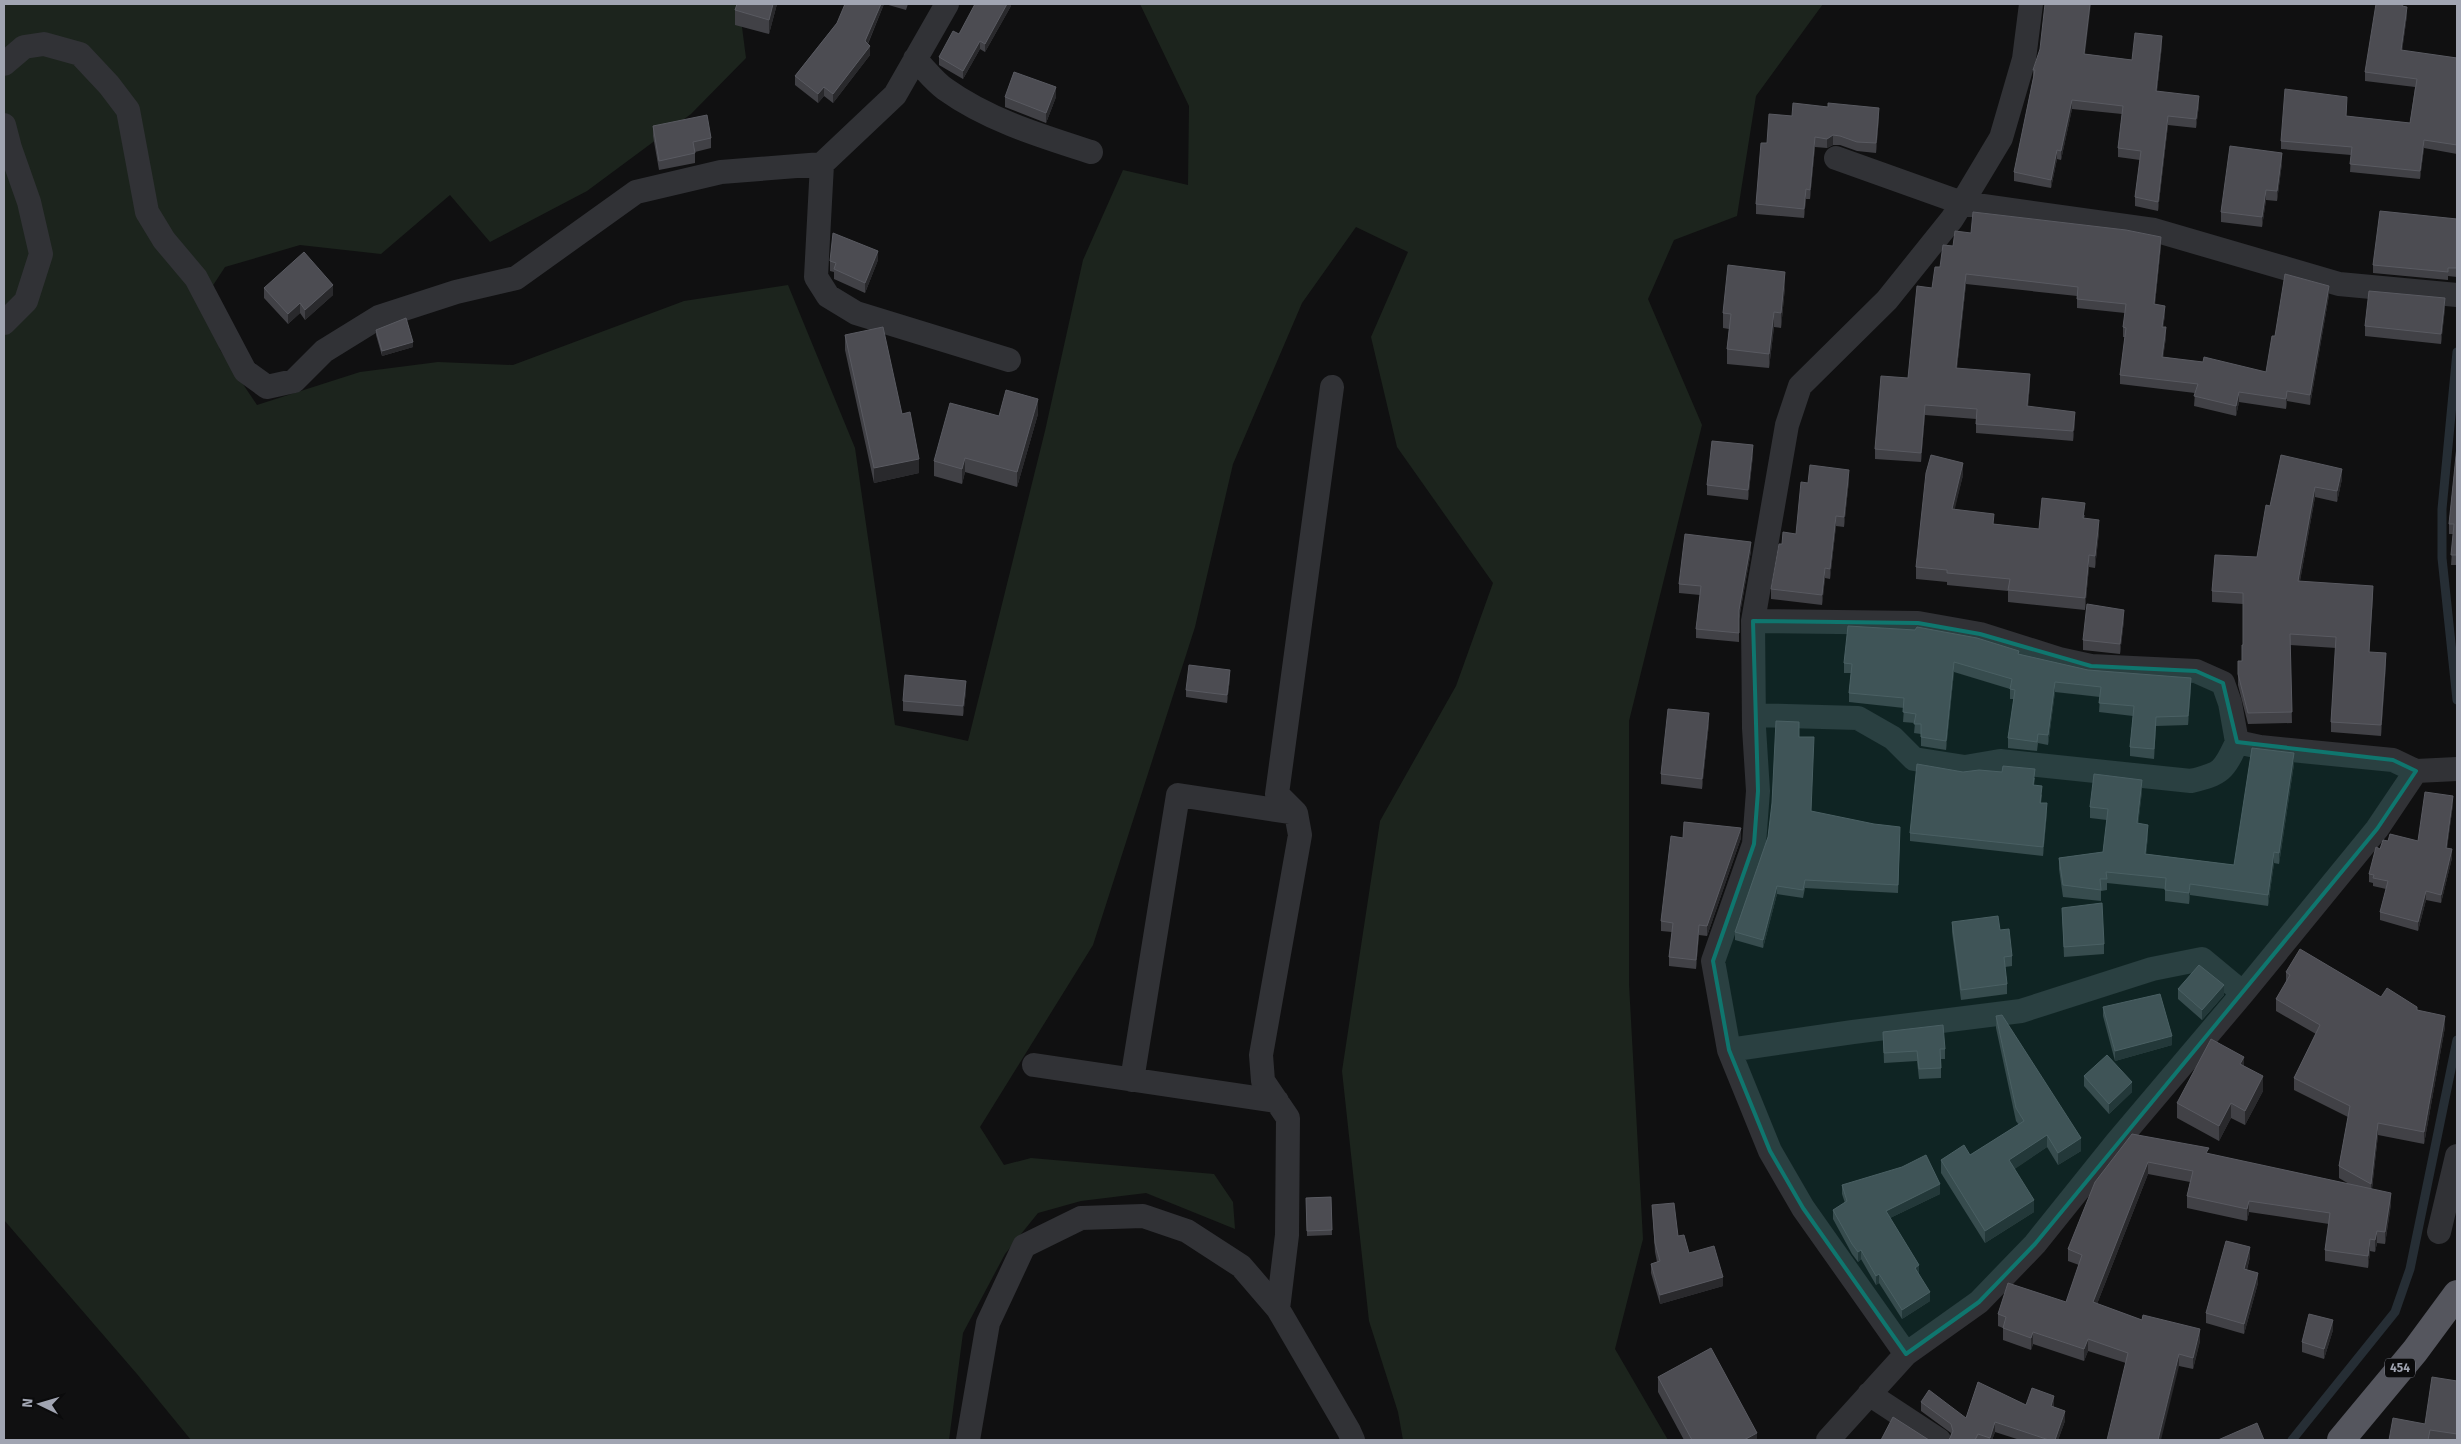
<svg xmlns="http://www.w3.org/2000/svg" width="2461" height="1444" viewBox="0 0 2461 1444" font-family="'Fira Sans',sans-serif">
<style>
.green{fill:#1c241d}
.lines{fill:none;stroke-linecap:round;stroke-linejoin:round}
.stream{stroke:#262e35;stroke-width:9}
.minor{stroke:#313236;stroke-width:24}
.trunk{stroke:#55565e;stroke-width:28}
.wall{fill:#414146}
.shaded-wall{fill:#29292c}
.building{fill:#4c4c52;stroke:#595a61}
.marked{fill:#0f766e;fill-opacity:0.2;stroke:#0f766e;stroke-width:4;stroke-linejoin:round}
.labels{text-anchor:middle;stroke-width:5;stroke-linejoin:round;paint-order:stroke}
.shield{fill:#0b0b0c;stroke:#747780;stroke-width:1}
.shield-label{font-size:12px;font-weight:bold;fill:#a1a5b2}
</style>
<rect width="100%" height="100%" fill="#101011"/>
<!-- green -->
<path class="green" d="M4,4H739L746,58L691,114L587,191L490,242L450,195L381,254L300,245L225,267L208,293L220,350L257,405L360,372L438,362L513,365L684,301L788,285L855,448L895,725L968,741L1045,431L1083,260L1123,170L1188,185L1189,106L1140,4H1823L1756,96L1737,216L1674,240L1648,299L1702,425L1629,721V984L1643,1239L1615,1349L1668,1440H1403L1398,1412L1369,1321L1342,1071L1380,821L1456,686L1493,583L1397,447L1371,337L1408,252L1356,227L1302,303L1233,464L1195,627L1093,945L980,1127L1004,1165L1031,1158L1214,1174L1233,1202L1235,1229L1146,1193L1081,1201L1038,1213L1005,1254L963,1333L949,1440H191L137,1374L4,1220Z"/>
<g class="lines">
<!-- stream -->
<path class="stream" d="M2457,352L2442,509V558L2457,700
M2292,1440L2395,1312L2410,1269L2457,1040"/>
<!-- minor -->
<path class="minor" d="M915,59C925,69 934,81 945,89C988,120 1041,136 1091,152
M4,64L24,47L44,44L80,54L109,85L128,110L147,212L164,240L196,278L245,371L267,387L294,381L324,351L379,317L456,292L516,278L636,192L721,172L822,164L895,95L947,4
M4,125L10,148L29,202L41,254L26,301L4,323
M1836,158L1962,203L2154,230L2339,284L2457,295
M822,164L816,277L828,296L856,313L1009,360
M1753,621L1918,623L1980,634L2059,659L2091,666L2196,671L2223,683L2230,703L2237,742L2260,747L2393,760L2416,771
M1754,715L1858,718L1893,738L1914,759L1965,767L2000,761L2191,781C2221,774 2224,771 2237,742
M1729,1050L1853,1032L2021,1011L2152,969L2202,959L2243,993
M1034,1065L1277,1101
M1132,1080L1178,795L1296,813
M2439,1232L2457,1156
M1278,1309L1287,1235L1288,1118L1263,1081L1261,1055L1300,835L1296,813L1277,794L1332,387
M1906,1354L1803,1208L1770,1151L1729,1050L1713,961L1754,844L1758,791L1754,728L1753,621L1787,425L1800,386L1887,300L1952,219L1962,203L2001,138L2024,59L2031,4
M1869,1394L1939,1440
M968,1440L988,1323L1024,1246L1081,1218L1143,1216L1187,1231L1241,1266L1278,1309L1349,1431L1353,1440
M1828,1440L1906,1354L1979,1302L2035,1244L2116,1143L2243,993L2377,829L2416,771L2457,769"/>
<!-- trunk -->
<path class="trunk" d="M2341,1440L2415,1351L2457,1294"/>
</g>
<!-- wall -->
<path class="wall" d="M737,4H777L769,34L735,25V10Z
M884,4L868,44L870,55L833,103L824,96L818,103L795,85V76L837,23Z
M885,4H908L906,10Z
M1011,4V6L985,52L980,49L963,79L939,65V57L959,34Z
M2404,4L2403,6L2407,15L2402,51L2457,58V154L2424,148L2420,179L2350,172L2351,155L2281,149V141L2347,105L2346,116L2410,123L2415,87L2365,81V72Z
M2162,45L2157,91L2199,105L2196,128L2168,125L2158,211L2135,206V197L2140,160L2118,157V148L2122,114L2072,109L2061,160L2057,159L2051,188L2014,181V172L2033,79V70L2085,54L2132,60Z
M1005,97H1056L1046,123L1005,107Z
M1792,116L1879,117L1876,153L1857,151L1840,145H1833L1827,148L1815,147L1810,199H1806L1804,218L1756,214V204L1767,143Z
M653,126L711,138V148L695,152V163L659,170L653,136Z
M2282,163L2277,201L2266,200L2262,227L2221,222V212Z
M2457,219V277L2448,276V280L2373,273V265Z
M1971,233L2161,246L2155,304L2165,315L2163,327L2166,337L2163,357L2266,372L2275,336L2329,295L2310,405L2287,401L2286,409L2239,402L2236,416L2194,406L2195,393L2120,384V375L2125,337H2123V327L2125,313L2077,308V296L1966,284L1957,368L2030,384L2028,407L2075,422L2073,441L1976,433V419L1925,415L1921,462L1875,459V449L1908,378L1932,288L1940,267L1953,246Z
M878,260L865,293L834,279V272L830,271V261Z
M1785,287L1781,328L1774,327L1769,368L1727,364V349L1729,329L1723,328V313Z
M264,288L333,295L305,320L300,313L288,324L264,298Z
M2445,308L2441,344L2365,336V326Z
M376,330L413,347L382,356L376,335Z
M845,335L902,414L919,473L874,483L845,350Z
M1038,414L1017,487L965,472L962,484L934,476V461L999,416Z
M2457,446V565H2451L2453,534H2449V524Z
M1753,455L1748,500L1707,495V485Z
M2281,455L2342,479L2337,502L2315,497L2300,581L2373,597L2369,652L2386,664L2381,736L2331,732V722L2336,648L2290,645L2292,723L2248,724L2238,685V661H2242V645H2243V604L2212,602V591L2257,557L2270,506Z
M1963,475L1954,510L1994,524L2039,529L2085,515L2084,518L2099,532L2095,568L2089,567L2085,610L2008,602V591L1947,585V582L1916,579V567Z
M1849,480L1844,527L1836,526L1830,579L1825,578L1822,605L1771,599V589L1782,544L1796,534L1808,483Z
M1751,551L1739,619V642L1696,638V629L1700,595L1679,593V584Z
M2124,620L2120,654L2083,650V640Z
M2019,654L2088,670L2191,688L2188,725L2156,726L2154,759L2130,756V747L2133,716L2099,712L2100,697L2055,692L2048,745L2038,743L2037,751L2008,748V738L2014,699H2010V689L1954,672L1946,750L1921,746V734L1914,733L1915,723L1903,722L1904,708L1849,702V693L1851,673H1844V663Z
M1230,678L1227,703L1186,697V690Z
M966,691L963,716L903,711V701Z
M1709,723L1702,789L1661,784V774Z
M1799,737L1811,811L1900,835L1898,893L1805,888L1803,898L1777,894L1763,948L1735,940V932L1768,837Z
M2294,764L2279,864L2274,863L2268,906L2190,895L2189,904L2165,901V889L2107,883V890L2101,891V901L2063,897L2059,869V858L2103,852L2107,820L2090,818V807L2142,791L2138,824L2148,836L2146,854L2234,865Z
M1963,772L2035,778L2034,785L2042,795L2041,803L2047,812L2043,856L1910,841V833Z
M2453,804L2447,848L2452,858L2441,903L2426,900L2418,931L2380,920V912L2386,889L2373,886V883L2369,882V874L2380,849L2388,841H2418Z
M1683,838H1741L1707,936L1699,935L1696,969L1669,966V957L1672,932L1661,931V921Z
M2062,908L2104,944V954L2064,957Z
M1952,922L2000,930L2012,956V966L2005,967L2007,984V994L1961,1000L1952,932Z
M2286,972L2381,997L2417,1010L2445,1027L2424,1144L2378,1135L2372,1189L2391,1204L2385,1244L2377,1243L2375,1252L2370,1251L2368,1268L2325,1261V1250L2329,1224L2249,1212L2247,1221L2187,1208V1196L2190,1182L2148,1174L2097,1304L2200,1341L2193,1369L2179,1366L2126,1363L2088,1351L2084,1361L2033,1344L2031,1350L2003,1340V1328L1998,1326V1314L2066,1302L2079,1265L2068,1261V1249L2132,1134L2209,1154L2349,1184L2339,1178V1166L2348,1117L2294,1090V1078L2316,1034L2276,1011V999L2286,983Z
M2178,989L2224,995L2202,1020L2178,999Z
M2103,1007L2172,1045L2115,1061L2103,1016Z
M1996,1016L2081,1151L2058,1165L2047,1147L2014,1169L2034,1212L1985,1243L1941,1173V1160L1970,1155L2019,1125L2016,1121L1996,1028Z
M1883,1032L1945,1049V1059H1941V1078L1919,1079L1917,1061L1884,1063Z
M2244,1066L2263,1091L2245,1125L2231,1118L2219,1141L2177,1118V1103Z
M2084,1076L2132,1092L2109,1114L2084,1086Z
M1842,1185L1940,1194L1890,1218L1919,1274L1930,1301L1902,1319L1879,1283L1876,1285L1861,1259L1858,1262L1852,1254L1833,1219V1210L1845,1203L1842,1194Z
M1331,1197L1332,1235L1307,1236L1306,1198Z
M1652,1205L1678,1236L1689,1253L1723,1286L1660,1304L1651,1273V1264L1657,1262L1655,1252Z
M2250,1257L2247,1270L2258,1283L2244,1334L2206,1323V1313Z
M2333,1330L2324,1359L2302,1352V1342Z
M1658,1377L1757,1440H1684L1658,1392Z
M2457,1381V1440H2389L2425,1424Z
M1921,1402L1966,1418L2026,1405H2054V1407L2065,1421L2058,1440H2020L1995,1432L1992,1440H1948L1950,1438L1951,1433L1921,1411Z"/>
<!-- shaded-wall -->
<path class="shaded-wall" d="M773,4H777L769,34V20Z
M881,4H884L865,50V41Z
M1007,4H1011V6L985,52V44Z
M2090,4H2091L2084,63V54Z
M2407,7V15L2401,59V50Z
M2162,36V45L2156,100V91Z
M980,41V49L963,79V71Z
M870,46V55L833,103V94Z
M824,87V96L818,103V94Z
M1056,87V97L1046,123V113Z
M2199,96V105L2196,128V119Z
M2072,100V109L2061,160V151Z
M1879,108V117L1876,153V143Z
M2168,116V125L2158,211V202Z
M1833,135V145L1827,148V139Z
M1815,137V147L1810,199V190Z
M2424,140V148L2420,179V171Z
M2057,150V159L2051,188V180Z
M2282,153V163L2277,201V191Z
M1806,189V199L1804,218V209Z
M2266,190V200L2262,227V217Z
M2161,237V246L2154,314V304Z
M878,251V260L865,293V283Z
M1785,272V287L1781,328V313Z
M1966,274V284L1956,378V368Z
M333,285V295L305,320V310Z
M2329,286V295L2310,405V395Z
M2445,298V308L2441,344V334Z
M300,303V313L288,324V314Z
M2165,306V315L2162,336V327Z
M1774,312V327L1769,368V354Z
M2166,327V337L2162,367V357Z
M413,342V347L382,356V351Z
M2030,374V384L2027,416V406Z
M2287,391V401L2286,409V399Z
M2239,392V402L2236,416V406Z
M1038,399V414L1017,487V472Z
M1925,405V415L1921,462V453Z
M2075,412V422L2073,441V431Z
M1753,445V455L1748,500V490Z
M965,458V472L962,484V469Z
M919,459V473L874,483V468Z
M1963,463V475L1952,521V509Z
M2342,469V479L2337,502V491Z
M1849,470V480L1844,527V517Z
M2315,487V497L2298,592V581Z
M1836,516V526L1830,579V569Z
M2099,520V532L2095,568V556Z
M1751,542V551L1739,619V642V610Z
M2089,555V567L2085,610V598Z
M1825,568V578L1822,605V595Z
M2373,586V597L2369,663V652Z
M2124,610V620L2120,654V644Z
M2386,653V664L2381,736V725Z
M1954,662V672L1946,750V741Z
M1230,670V678L1227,703V695Z
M2191,678V688L2188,725V716Z
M966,681V691L963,716V706Z
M2055,682V692L2048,745V735Z
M1709,713V723L1702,789V779Z
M2156,717V726L2154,759V749Z
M2294,753V764L2279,864V853Z
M2142,780V791L2137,835V823Z
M2453,796V804L2446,856V848Z
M2047,803V812L2043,856V847Z
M2148,825V836L2145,865V854Z
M1741,828V838L1707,936V926Z
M2452,849V858L2441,903V895Z
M2274,852V863L2268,906V895Z
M2190,884V895L2189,904V893Z
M1777,886V894L1763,948V940Z
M2426,891V900L2418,931V922Z
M1699,925V935L1696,969V960Z
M2224,985V995L2202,1020V1010Z
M2445,1016V1027L2424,1144V1132Z
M2172,1036V1045L2115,1061V1051Z
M2244,1057V1072L2240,1064Z
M2263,1076V1091L2245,1125V1111Z
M2132,1082V1092L2109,1114V1104Z
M2231,1103V1118L2219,1141V1126Z
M2378,1123V1135L2371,1196V1184Z
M2047,1135V1147L2009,1173V1160Z
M2081,1138V1151L2058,1165V1153Z
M2148,1162V1174L2093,1314V1302Z
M1940,1184V1194L1886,1220V1211Z
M2391,1193V1204L2385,1244V1232Z
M2034,1200V1212L1985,1243V1231Z
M2249,1201V1212L2247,1221V1209Z
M2377,1231V1243L2375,1252V1240Z
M2370,1239V1251L2368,1268V1256Z
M2250,1247V1257L2244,1279V1269Z
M1861,1250V1259L1858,1262V1252Z
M1919,1265V1274L1915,1268Z
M2258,1273V1283L2244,1334V1324Z
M1879,1274V1283L1876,1285V1276Z
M1723,1277V1286L1660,1304V1295Z
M1930,1292V1301L1902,1319V1310Z
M2333,1320V1330L2324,1359V1349Z
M2200,1329V1341L2193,1369V1358Z
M2033,1332V1344L2031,1350V1338Z
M2088,1339V1351L2084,1361V1349Z
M2179,1354V1366L2161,1440H2158Z
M2054,1396V1405L2051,1416V1406Z
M2065,1411V1421L2058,1440H2055Z
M1995,1422V1432L1992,1440H1990V1438Z
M1757,1433V1440H1744Z"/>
<!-- building -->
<path class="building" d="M737,4H773L769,20L735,10Z
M845,4H881L865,41L870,46L833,94L824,87L818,94L795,76L837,23Z
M975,4H1007L985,44L980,41L963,71L939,57L953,31L959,34Z
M2045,4H2090L2084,54L2132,60L2135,33L2162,36L2156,91L2199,96L2196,119L2168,116L2158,202L2135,197L2141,151L2118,148L2123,106L2072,100L2061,151L2057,150L2051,180L2014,172L2035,70H2033L2040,49Z
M2376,4H2403L2402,6L2407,7L2401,50L2457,58V145L2424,140L2420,171L2350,164L2352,147L2281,141L2285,89L2347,97L2346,116L2410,123L2417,79L2365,72Z
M1014,72L1056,87L1046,113L1005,97Z
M1793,103L1828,107V103L1879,108L1876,143L1857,142L1840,136L1833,135L1827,139L1815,137L1810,190L1806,189L1804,209L1756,204L1761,143H1767L1769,114L1792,116Z
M707,115L711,138L693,142L695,153L659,161L653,126Z
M2230,146L2282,153L2277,191L2266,190L2262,217L2221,212Z
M2380,211L2457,219V268H2448V272L2373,265Z
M1973,212L2126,230L2161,237L2154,304L2165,306L2162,327H2166L2162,357L2203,362L2204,357L2266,372L2272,336H2275L2285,274L2329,286L2310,395L2287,391L2286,399L2239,392L2236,406L2194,396L2198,384L2120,375L2126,328L2123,327L2126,304L2077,299L2078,287L1966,274L1956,368L2030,374L2027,406L2075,412L2073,431L1976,424L1977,409L1925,405L1921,453L1875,449L1881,376L1908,378L1917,286L1932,288L1935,267H1940L1943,245L1953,246L1955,231L1971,233Z
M833,233L878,251L865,283L834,269L836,263L830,261Z
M304,252L333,285L305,310L300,303L288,314L264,288Z
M1728,265L1785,272L1781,313L1774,312L1769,354L1727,349L1731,314L1723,313Z
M2369,291L2445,298L2441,334L2365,326Z
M406,318L413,342L382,351L376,330Z
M883,327L902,414L910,412L919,459L874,468L845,335Z
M1006,390L1038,399L1017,472L965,458L962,469L934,461L950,403L999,416Z
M1712,441L1753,445L1748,490L1707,485Z
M2457,446V555H2451L2454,524H2449Z
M1931,455L1963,463L1952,509L1994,514L1993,524L2039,529L2042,498L2085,503L2083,518L2099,520L2095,556L2089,555L2085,598L2008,590L2010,579L1947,573V570L1916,567L1926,473Z
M2281,455L2342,469L2337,491L2315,487L2298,581L2373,586L2369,652L2386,653L2381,725L2331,722L2336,637L2290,634L2292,712L2248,713L2238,674V661H2242V645H2243V593L2212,591L2215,555L2257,557L2266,505L2270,506Z
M1810,465L1849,470L1844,517L1836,516L1830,569L1825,568L1822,595L1771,589L1779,544H1782L1783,532L1796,534L1801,482L1808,483Z
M1685,534L1751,542L1739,610V633L1696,629L1701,586L1679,584Z
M2087,604L2124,610L2120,644L2083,640Z
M1848,626L1915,630L1917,627L1977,638L2019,651L2018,654L2088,670L2191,678L2188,716L2156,717L2154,749L2130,747L2134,706L2099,703L2101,687L2055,682L2048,735L2038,734L2037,742L2008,738L2015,690L2010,689L2012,679L1954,662L1946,741L1921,737V724H1914L1916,714L1903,712L1904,698L1849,693L1852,664L1844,663Z
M1189,665L1230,670L1227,695L1186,690Z
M905,675L966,681L963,706L903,701Z
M1668,709L1709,713L1702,779L1661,774Z
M1776,721L1799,722V737H1814L1811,811L1874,824L1900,827L1898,885L1805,880L1803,890L1777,886L1763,940L1735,932L1768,837L1772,803Z
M2252,748L2294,753L2279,853L2274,852L2268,895L2190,884L2189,893L2165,890L2166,878L2106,872L2107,879H2100L2101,890L2063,885L2059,858L2103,852L2108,809L2090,807L2094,774L2142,780L2137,823L2148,825L2145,854L2234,865Z
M1917,764L1963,772L1979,770L2002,772L2003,766L2035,769L2033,785L2042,786L2040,803H2047L2043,847L1910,833Z
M2425,792L2453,796L2446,848L2452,849L2441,895L2426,891L2418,922L2380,912L2388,881L2373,878L2374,875L2369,874L2376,847L2380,849L2383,840L2388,841L2390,834L2418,841Z
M1684,822L1741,828L1707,926L1699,925L1696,960L1669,957L1673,923L1661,921L1671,836L1683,838Z
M2102,903L2104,944L2064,947L2062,908Z
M1998,916L2000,930L2009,929L2012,956L2004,957L2007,984L1961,990L1952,922Z
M2300,949L2381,997L2387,988L2417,1007V1010L2445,1016L2424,1132L2378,1123L2371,1184L2339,1166L2350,1106L2294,1078L2320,1025L2276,999L2290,975L2286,972Z
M2199,965L2224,985L2202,1010L2178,989Z
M2160,994L2172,1036L2115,1051L2103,1007Z
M2002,1015L2081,1138L2058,1153L2047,1135L2009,1160L2034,1200L1985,1231L1941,1160L1964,1145L1970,1155L2024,1121L2016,1108L1996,1016Z
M1943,1025L1945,1049H1940L1941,1068L1919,1069L1917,1051L1884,1053L1883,1032Z
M2211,1039L2244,1057L2240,1064L2263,1076L2245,1111L2231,1103L2219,1126L2177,1103Z
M2107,1055L2132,1082L2109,1104L2084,1076Z
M2132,1134L2209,1148L2206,1153L2391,1193L2385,1232L2377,1231L2375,1240L2370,1239L2368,1256L2325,1250L2330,1213L2249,1201L2247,1209L2187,1196L2193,1171L2148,1162L2093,1302L2142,1320L2143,1315L2200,1329L2193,1358L2179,1354L2158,1440H2107L2128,1353L2088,1339L2084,1349L2033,1332L2031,1338L2003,1328L2006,1317L1998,1314L2008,1283L2066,1302L2082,1255L2068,1249L2095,1182Z
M1926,1155L1940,1184L1886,1211L1919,1265L1915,1268L1930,1292L1902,1310L1879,1274L1876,1276L1861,1250L1858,1252L1852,1244L1833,1210L1847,1201L1842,1185L1902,1167Z
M1331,1197L1332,1230L1307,1231L1306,1198Z
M1674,1203L1678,1236L1684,1235L1689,1253L1714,1246L1723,1277L1660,1295L1651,1264L1660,1261L1655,1243L1652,1205Z
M2226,1241L2250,1247L2244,1269L2258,1273L2244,1324L2206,1313Z
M2309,1314L2333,1320L2324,1349L2302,1342Z
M1711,1348L1757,1433L1744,1440H1692L1658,1377Z
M2432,1377L2457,1381V1434L2430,1430L2428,1440H2389L2393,1418L2425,1424Z
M1978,1382L2026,1405L2032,1388L2054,1396L2051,1406L2065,1411L2055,1440H2049L1995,1422L1990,1438L1978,1434L1975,1440H1948L1950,1438L1953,1431L1951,1424L1921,1402L1929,1390L1966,1418Z
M1893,1417L1929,1440H1881Z
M2257,1423L2264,1440H2218Z"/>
<!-- marked area -->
<path class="marked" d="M1753,621L1918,623L1980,634L2091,666L2196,671L2223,683L2237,742L2393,760L2416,771L2377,829L2035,1244L1979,1302L1906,1354L1803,1208L1770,1151L1729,1050L1713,961L1754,844L1758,791Z"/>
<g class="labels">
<!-- shield labels -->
<rect class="shield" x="2385" y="1358.5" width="30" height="19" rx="4"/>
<g class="shield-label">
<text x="2400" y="1372">454</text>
</g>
</g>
<!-- border -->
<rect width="2461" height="1444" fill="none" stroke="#a1a5b2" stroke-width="10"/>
<!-- north arrow -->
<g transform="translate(40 1404) rotate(275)" stroke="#0b0b0c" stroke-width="4" paint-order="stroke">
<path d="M0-4L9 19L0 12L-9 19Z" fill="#a1a5b2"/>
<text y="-8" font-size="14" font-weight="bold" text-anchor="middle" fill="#a1a5b2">N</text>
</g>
</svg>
